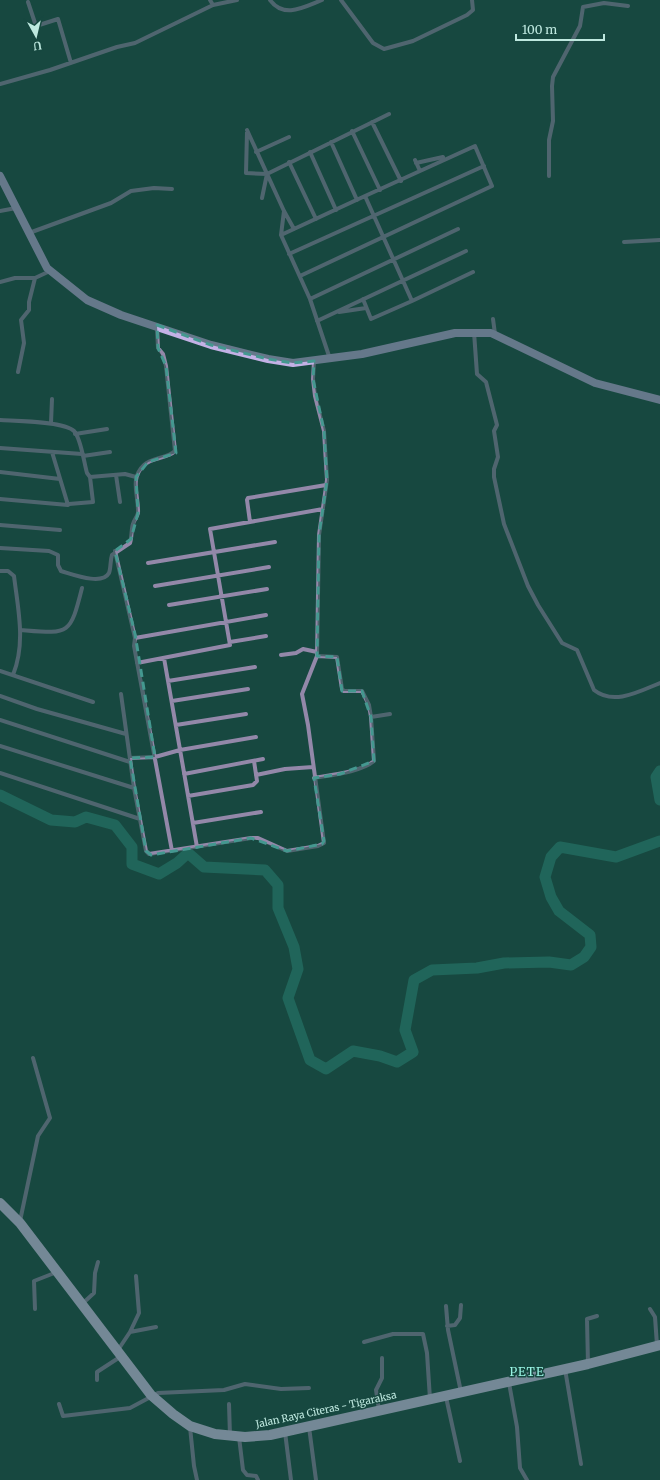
<svg xmlns="http://www.w3.org/2000/svg" width="660" height="1480" viewBox="0 0 660 1480" font-family="Merriweather,serif">
<style>
.lines{fill:none;stroke-linecap:round;stroke-linejoin:round}
.river{stroke:#2b887a;stroke-width:11}
.street{stroke:#9388a9;stroke-width:4}
.secondary{stroke:#c3b1e5;stroke-width:8}
.primary{stroke:#e4d6fe;stroke-width:10}
.marked{fill:none;stroke:#449890;stroke-width:3;stroke-dasharray:8 5;stroke-linejoin:round}
.labels{text-anchor:middle;stroke-width:3;stroke-linejoin:round;paint-order:stroke}
.street-label{font-size:10px;fill:#bee8df;stroke:#174840}
.quarter-label{font-size:12px;letter-spacing:1px;fill:#98f3e2;stroke:#174840}
</style>
<rect width="100%" height="100%" fill="#174840"/>
<g class="lines">
<!-- river -->
<path class="river" d="M660,771L656,777L660,800
M0,795L51,820L75,822L86,817L115,825L132,847V864L159,874L177,863L188,853L204,867L265,870L278,885V908L294,947L298,969L288,998L310,1060L326,1069L353,1051L380,1056L397,1062L413,1052L405,1030L414,980L432,970L477,968L504,963L549,962L571,965L584,957L591,947L590,935L559,911L551,897L545,877L551,857L560,847L616,857L660,841"/>
<!-- street -->
<path class="street" d="M210,0L213,5
M270,0C284,19 304,7 322,0
M341,0L373,43L384,49L413,41L467,15L473,10L472,0
M28,2L36,26L58,19L71,63
M0,84L50,70L117,47L135,43L213,5L237,0
M372,122L401,181
M247,130L284,211L294,229
M352,131L380,190
M247,132L246,173L267,174L262,198
M331,142L357,200
M256,152L289,137
M310,152L336,210
M289,162L316,219
M416,163L443,157
M420,171L365,196L412,301L473,272
M267,174L389,114
M549,176V140L553,121L552,86L553,77L580,26L583,7L604,3L628,6
M0,211L16,208
M29,233L111,203L131,191L154,188L172,189
M281,235L284,211
M624,242L660,240
M289,254L484,166
M300,276L492,186L475,146L420,171L415,160
M0,282L15,278H35
M310,299L458,229
M363,299L371,319L412,301
M339,312L366,308
M493,319L495,334
M317,321L466,251
M474,332L477,374L486,382L497,425L494,431L498,457L494,469V477L504,524L528,586L538,605L562,643L577,650L594,690C614,706 640,691 660,683
M330,359L310,299L281,235L365,196
M18,372L24,343L21,320L29,310V302L35,278L50,271
M0,420C15,421 64,421 74,431C81,438 84,463 87,473L90,477L125,474L136,477
M51,423L52,399
M75,434L107,429
M0,448L82,454
M83,456L110,452
M0,472L60,479
M116,475L120,502
M0,499L68,505L52,452
M69,504L93,502L90,477
M250,522L247,500L248,498L326,485
M0,525L60,530
M0,548L49,551L58,555V565L61,571C72,574 102,586 109,573C111,568 110,561 112,555L130,543C132,537 131,530 133,524C134,520 137,517 138,513C139,496 129,479 144,465C152,457 167,459 175,451L166,366L163,354L158,348L157,328
M115,551L135,638
M148,563L275,542
M0,571H8L14,576C18,609 26,643 13,675
M155,586L269,567
M169,605L267,589
M21,630C69,634 70,636 82,588
M230,642L266,636
M281,655L296,653L303,649L317,652
M317,656L337,657L342,689L344,691H362L369,705L371,717L390,714
M164,658L197,847
M137,663L230,645L210,529L323,509
M0,671L93,702
M168,681L255,667
M121,694L134,788L146,851L149,854L251,838H258L287,851L318,846L324,843L308,725L302,694L317,656L319,535L327,480L324,431L315,396L313,379L314,361
M0,696L37,709L126,734
M172,701L248,689
M0,720L130,762
M176,725L246,714
M0,746L134,788
M130,758L155,757L180,750L256,737
M0,773L140,819
M184,774L263,759
M256,775L285,769L313,767
M314,778C331,775 361,772 374,761L371,717
M188,796L253,785L257,781L254,761
M193,823L261,812
M172,851L134,646L135,638L266,615
M20,1221L38,1136L50,1118L33,1058
M82,1304L94,1293L95,1273L98,1262
M446,1306L448,1330L461,1392
M35,1309L34,1281L57,1272
M650,1309L655,1317L657,1345
M447,1326L455,1325L460,1318L461,1305
M130,1332L139,1313L136,1276
M364,1342L393,1334H423L427,1353L430,1399
M118,1350L130,1332L156,1327
M588,1364L587,1319L597,1316
M565,1369L581,1464
M97,1380V1372L120,1357
M509,1383L517,1427L520,1468L527,1480
M446,1397L460,1461
M59,1404L63,1416L130,1408L158,1393L224,1390L245,1384L281,1389L309,1388
M229,1404L230,1436
M379,1410L376,1390L382,1378V1358
M190,1427L194,1466L197,1480
M309,1427L316,1480
M285,1432L291,1480
M239,1437L243,1470L247,1475L256,1476L258,1480"/>
<!-- secondary -->
<path class="secondary" d="M0,176L47,268L87,300L121,315L211,345L268,359L293,363L362,354L455,333H491L595,383L660,400"/>
<!-- primary -->
<path class="primary" d="M0,1203L20,1223L151,1395L173,1414L190,1426L215,1434L245,1437L270,1435L588,1364L660,1345"/>
</g>
<!-- marked area -->
<path d="M0 0H660V1480H0ZM157,325L211,345L268,359L293,363L314,361L313,379L324,431L327,480L319,535L317,656L337,657L342,691H362L371,717L374,761L340,774L314,778L324,841L322,844L287,851L251,838L151,855L146,851L130,758L155,757L135,634L115,551L131,539L138,513L136,477L148,462L176,453L166,366L158,348Z" fill="#174840" fill-opacity=".55" fill-rule="evenodd"/>
<path class="marked" d="M157,325L211,345L268,359L293,363L314,361L313,379L324,431L327,480L319,535L317,656L337,657L342,691H362L371,717L374,761L340,774L314,778L324,841L322,844L287,851L251,838L151,855L146,851L130,758L155,757L135,634L115,551L131,539L138,513L136,477L148,462L176,453L166,366L158,348Z"/>
<g class="labels">
<!-- street labels -->
<g class="street-label">
<text transform="translate(326 1409) rotate(-12)" y="4">Jalan Raya Citeras - Tigaraksa</text>
</g>
<!-- quarter labels -->
<g class="quarter-label">
<text x="527" y="1376">PETE</text>
</g>
</g>
<!-- north arrow -->
<g transform="translate(36 36) rotate(172)" stroke="#174840" stroke-width="3" paint-order="stroke">
<path d="M0-3L7 15L0 10L-7 15Z" fill="#bee8df"/>
<text y="-6" font-size="11" font-weight="bold" text-anchor="middle" fill="#bee8df">U</text>
</g>
<!-- scale -->
<path d="M516 34v6h88v-6" fill="none" stroke="#bee8df" stroke-width="2"/>
<text x="522" y="34" font-size="12" fill="#bee8df" stroke="#174840" stroke-width="3" paint-order="stroke">100 m</text>
</svg>
